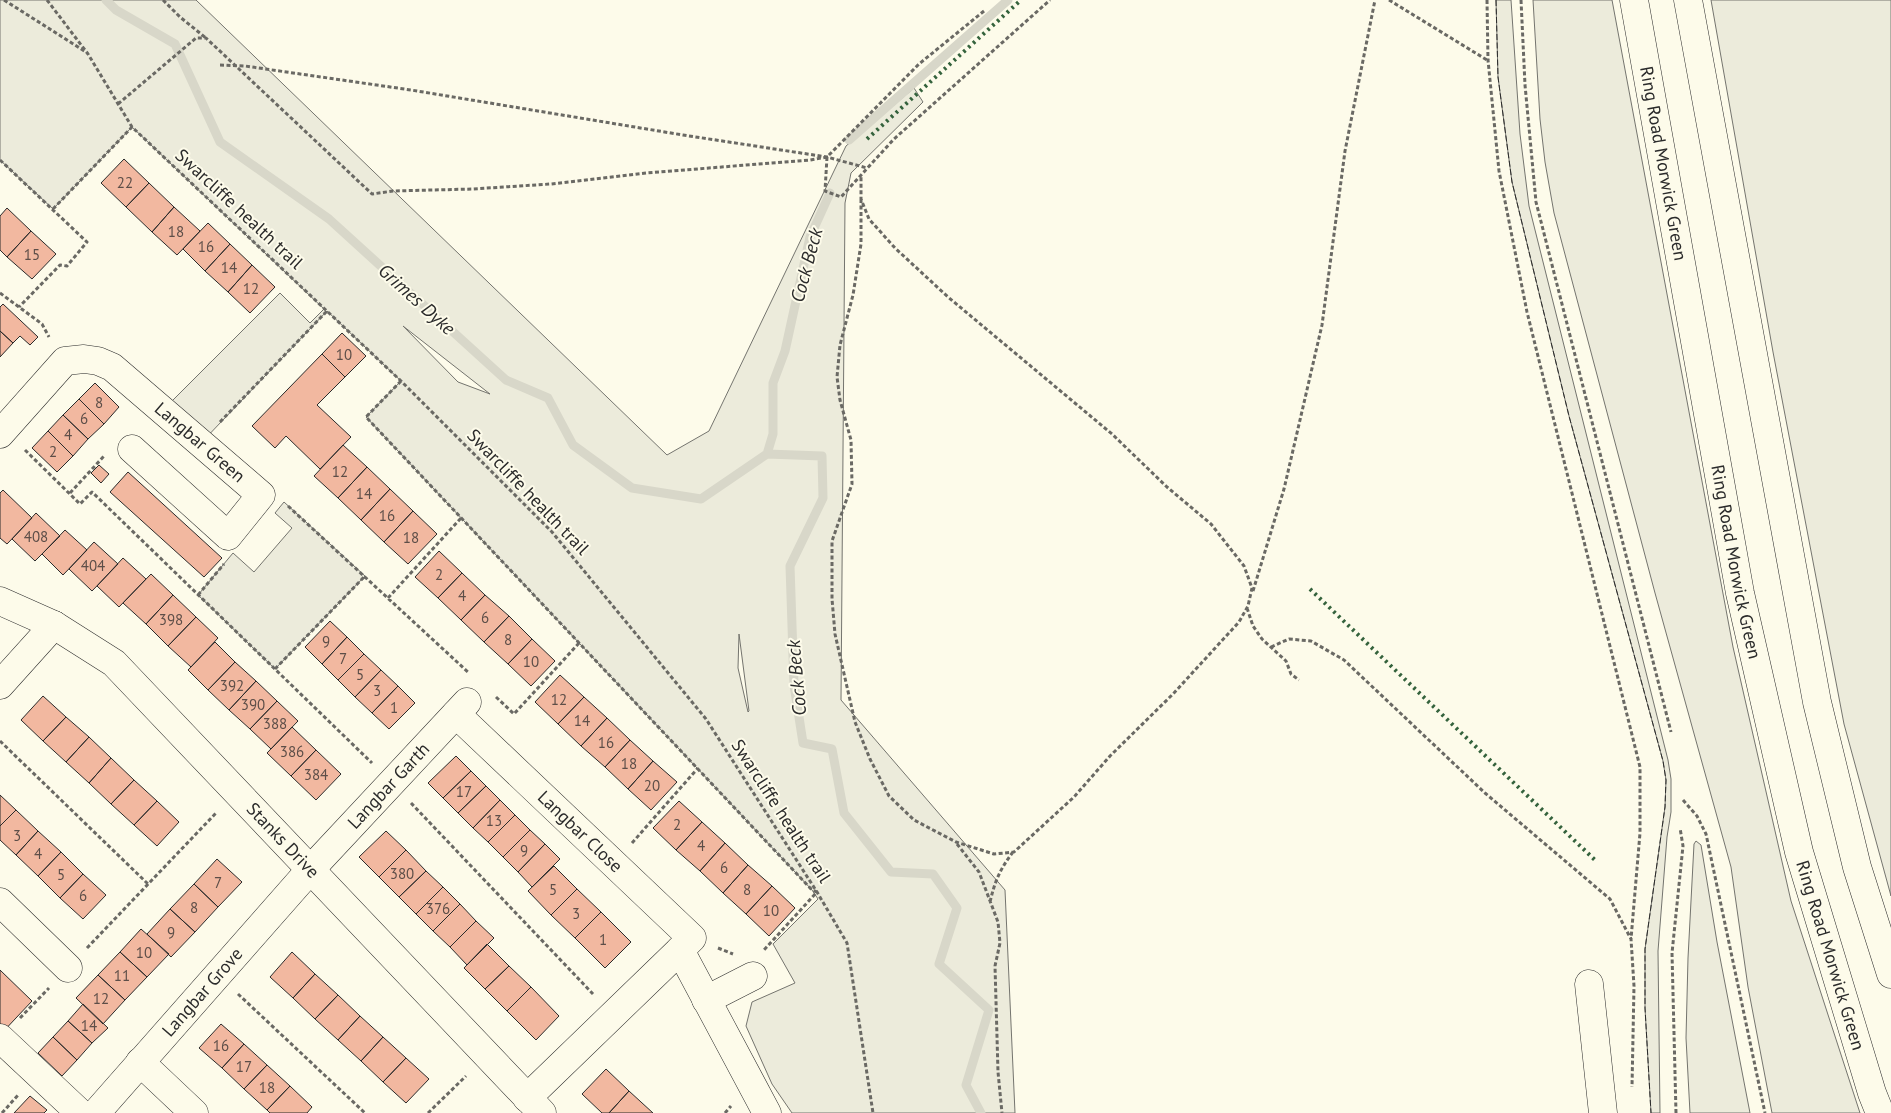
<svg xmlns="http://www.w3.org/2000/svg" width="1891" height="1113" viewBox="0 0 1891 1113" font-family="'PT Sans',sans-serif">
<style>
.green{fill:#ecebdb;stroke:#74746e;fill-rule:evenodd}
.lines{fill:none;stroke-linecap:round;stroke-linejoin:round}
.stream{stroke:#d8d7c9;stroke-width:9}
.building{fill:#f2b8a0;stroke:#2b2b2b}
.minor-casing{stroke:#2b2b2b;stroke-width:29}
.highway-casing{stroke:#2b2b2b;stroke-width:29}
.path{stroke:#6a6964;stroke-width:3;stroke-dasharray:4 2.5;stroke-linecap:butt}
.minor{stroke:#fdfbea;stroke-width:28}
.highway{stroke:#fdfbea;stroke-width:28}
.hedge{stroke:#34623c;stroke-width:4;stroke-dasharray:2.5 4;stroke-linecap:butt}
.fence{stroke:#2b2b2b;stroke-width:1;stroke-dasharray:6 2.5;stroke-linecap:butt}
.labels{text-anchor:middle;stroke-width:4;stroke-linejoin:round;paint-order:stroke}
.number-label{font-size:15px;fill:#5d4e48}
.street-label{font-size:18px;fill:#2b2b2b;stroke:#fdfbea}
.water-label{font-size:19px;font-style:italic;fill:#2b2b2b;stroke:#fdfbea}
</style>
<rect width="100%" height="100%" fill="#fdfbea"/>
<!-- green -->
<path class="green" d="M0,0H196L667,455L709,431L846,146L914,88L923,102L851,173L845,203L841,700L1005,890L1015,1113H792L772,1084L746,1026L752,1002L795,983L773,944L818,899L812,890L366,417L401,381L327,311L201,443L162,411L280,293L310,323L324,309L132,127L53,209L0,160ZM403,326L490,394L458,382ZM739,634L749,711L748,712L738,668Z
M1496,0H1511L1520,134L1529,206L1668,760L1671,779V812L1667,837L1658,951L1660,1113H1651L1645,1008V949L1665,807L1666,780L1663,761L1569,416L1512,182L1498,77Z
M1533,0H1612L1733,647L1791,901L1860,1113H1772L1748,987L1731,867L1655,593L1554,213L1545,162L1540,119Z
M1711,0H1891V896L1844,724L1773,352Z
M284,502L365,576L275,669L198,595L233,553L254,572L292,528L275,513Z
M1696,841L1701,845L1717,942L1750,1113H1690L1686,1038L1688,958L1694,844Z"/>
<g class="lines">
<!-- stream -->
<path class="stream" d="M106,0L116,10L175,44L220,142L329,219L506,380L548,398L573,445L632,488L701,499L767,454
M849,140L1008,0
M767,454L822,456L823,498L790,566L794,685L803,743L832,749L844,813L891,872L933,874L957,908L939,964L989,1010L966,1085L981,1113
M767,454L773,434V383L785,351L810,237L830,193"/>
</g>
<!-- building -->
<path class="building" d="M124,159L149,183L126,207L101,183Z
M149,183L174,207L152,232L126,207Z
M174,207L200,231L177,255L152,232Z
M7,208L31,231L7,257L0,250V216Z
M208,223L230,244L205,271L183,249Z
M31,231L56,254L32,279L7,257Z
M230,244L252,265L228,292L205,271Z
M252,265L275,287L250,313L228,292Z
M3,304L38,337L30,345L20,336L13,343L0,331V307Z
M0,331L13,343L0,357Z
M342,333L366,356L345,377L322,354Z
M322,354L345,377L317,405L351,437L320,469L286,436L275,448L252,426Z
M95,383L119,407L104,424L79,399Z
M79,399L104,424L88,439L63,415Z
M63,415L88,439L73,456L48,431Z
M48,431L73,456L57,472L32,448Z
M343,445L367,467L338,498L314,476Z
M99,465L109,474L101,483L91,473Z
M367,467L390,489L361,520L338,498Z
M128,472L222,558L204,577L110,492Z
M390,489L413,511L384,542L361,520Z
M3,490L32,518L7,544L0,538V493Z
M413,511L437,534L408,564L384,542Z
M36,513L60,536L35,561L12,539Z
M65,530L87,550L63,575L42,554Z
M94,542L118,564L92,591L69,569Z
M439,551L462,573L438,598L415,577Z
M123,558L146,579L119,607L97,586Z
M462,573L485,595L461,620L438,598Z
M151,574L173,595L146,624L123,603Z
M173,595L196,617L168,646L146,624Z
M485,595L509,616L484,642L461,620Z
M509,616L532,639L508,664L484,642Z
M196,617L218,638L191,667L168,646Z
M330,621L347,637L322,664L305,647Z
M347,637L364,654L338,680L322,664Z
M532,639L555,661L531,686L508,664Z
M215,642L235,662L208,690L188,670Z
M364,654L381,670L355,697L338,680Z
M235,662L256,681L229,710L208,690Z
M381,670L398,686L372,713L355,697Z
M560,675L584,697L558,724L535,702Z
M256,681L277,701L250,729L229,710Z
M398,686L415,703L389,729L372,713Z
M43,696L66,717L43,741L21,720Z
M584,697L607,718L581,746L558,724Z
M277,701L298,721L271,749L250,729Z
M66,717L89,737L66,762L43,741Z
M607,718L630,740L605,767L581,746Z
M292,727L316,750L291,776L267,753Z
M89,737L111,758L89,783L66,762Z
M630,740L653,761L628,789L605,767Z
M316,750L341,774L316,800L291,776Z
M456,756L471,771L443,798L428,783Z
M111,758L134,780L111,804L89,783Z
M653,761L677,782L651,810L628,789Z
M471,771L486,786L458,813L443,798Z
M134,780L157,801L134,825L111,804Z
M486,786L500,800L473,828L458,813Z
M0,795L16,810L0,826Z
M500,800L515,815L488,842L473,828Z
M157,801L179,822L157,846L134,825Z
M679,801L702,822L676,850L653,828Z
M16,810L38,831L16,855L0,840V826Z
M515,815L530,830L503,857L488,842Z
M702,822L725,843L700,871L676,850Z
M530,830L545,844L518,872L503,857Z
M38,831L61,852L38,876L16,855Z
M386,831L406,850L379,877L359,857Z
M725,843L748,865L723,893L700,871Z
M545,844L560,859L532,887L518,872Z
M406,850L426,871L399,897L379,877Z
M61,852L83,874L60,898L38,876Z
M217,859L242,882L218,907L194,884Z
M748,865L772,886L746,914L723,893Z
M554,866L577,889L551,915L528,891Z
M426,871L443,887L416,914L399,897Z
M83,874L106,895L83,919L60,898Z
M194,884L218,907L195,932L170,909Z
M772,886L795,908L769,936L746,914Z
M443,887L460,904L433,931L416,914Z
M577,889L601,912L575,938L551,915Z
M460,904L476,921L450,947L433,931Z
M170,909L195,932L171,957L147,934Z
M601,912L631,942L605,968L575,938Z
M476,921L494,938L467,965L450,947Z
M141,929L169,954L147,977L120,952Z
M487,944L509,966L485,989L464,968Z
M120,952L147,977L125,1000L98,975Z
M292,952L315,974L293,998L270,977Z
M509,966L531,987L507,1011L485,989Z
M0,970L32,1001L0,1035Z
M315,974L338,995L315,1019L293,998Z
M98,975L125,1000L103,1024L76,998Z
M531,987L559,1016L536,1040L507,1011Z
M338,995L360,1016L338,1040L315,1019Z
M83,1004L108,1028L92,1043L68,1021Z
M360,1016L383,1037L361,1061L338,1040Z
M68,1021L92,1043L77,1060L53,1037Z
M221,1024L244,1044L222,1068L199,1048Z
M53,1037L77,1060L62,1076L38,1053Z
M383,1037L406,1058L383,1082L361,1061Z
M244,1044L267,1065L244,1089L222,1068Z
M406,1058L429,1079L406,1103L383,1082Z
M267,1065L290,1086L267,1110L244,1089Z
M606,1069L629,1091L609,1113H602L582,1094Z
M290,1086L312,1107L307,1113H270L267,1110Z
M629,1091L653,1113H609Z
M30,1096L47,1110L44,1113H14Z"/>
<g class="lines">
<defs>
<g id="minor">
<path id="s1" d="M0,434L65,361L84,359L98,361L112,367L261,495L228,536L132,449"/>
<path id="s2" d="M0,601L54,625L114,663L542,1113"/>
<path d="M0,685L54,625"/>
<path id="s3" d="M456,714L692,938L680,950"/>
<path d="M0,902L68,968"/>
<path d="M1589,984L1603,1113"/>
<path d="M706,1000L753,976"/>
<path d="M0,1038L80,1113"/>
<path d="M140,1062L194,1113"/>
<path d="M527,1098L680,950L767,1113"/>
<path id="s4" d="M96,1113L310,870L467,702"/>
</g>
<g id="highway">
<path id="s5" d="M1634,0L1740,593L1799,852L1872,1093L1880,1113"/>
<path d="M1688,0L1817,702L1857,867L1891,974"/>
</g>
</defs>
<!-- minor casing -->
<use href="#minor" class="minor-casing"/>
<!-- highway casing -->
<use href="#highway" class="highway-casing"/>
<!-- path -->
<path class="path" d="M4,0L86,52
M47,0L88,54L132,127L401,381L552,532L706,719L817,892L847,943L873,1113
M163,0L180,17L206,38
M1389,0L1487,60
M1487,0L1488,60L1499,171L1527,312L1640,767V833L1631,939
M1521,0L1525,85L1536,202L1671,732
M220,65L245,66L411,90L683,135L827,157L867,168
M118,104L196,38H206L372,194L393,191L473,189L551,184L646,173L810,160L827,157L919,64L984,11
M827,157L825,191L841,197L894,139L1050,0
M0,160L87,242L67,266L60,265L19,307
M861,199V244L853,295L840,345L837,377L840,400L851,440L852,484L832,541V599L835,634L855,722L870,759L889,796L914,820L956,842L994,854L1014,852L1074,797L1110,756L1173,694L1239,622L1248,606L1252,588L1244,566L1211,524L1167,487L1112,434L948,297L895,248L869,219L861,199V175
M53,209L132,127
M0,293L42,324L49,337
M401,381L366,417L812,890L817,892L764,950
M220,422L327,311
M25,450L80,504L92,492L372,763
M70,493L105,455
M288,506L469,673
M1253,591L1284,489L1322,325L1345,151L1375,0
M198,595L224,564
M388,598L461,518
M1247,608L1253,626L1262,639L1286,661L1291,674L1299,680
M1271,647L1289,639L1311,641L1344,660L1485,793L1610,899L1631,939L1634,986L1632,1087
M275,669L365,576
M496,697L514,714L580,642
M0,741L148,884
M1683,800L1697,816L1706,834L1765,1113
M411,803L593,994
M632,843L698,768
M957,844L979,872L998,922L1000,943L995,966L998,1072L1002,1113
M990,902C995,881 1000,869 1013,852
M87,948L216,813
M718,948L733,954
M238,994L365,1113
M20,1018L49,988
M2,1113L19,1094
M428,1113L466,1076
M725,1113L731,1106
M1676,1113L1672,953L1683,846L1680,828"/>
<!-- minor -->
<use href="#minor" class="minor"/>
<!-- highway -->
<use href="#highway" class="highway"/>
<!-- hedge -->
<path class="hedge" d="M867,139L1021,0
M1310,589L1596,861"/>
<!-- fence -->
<path class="fence" d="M1496,0L1498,77L1512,182L1569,416L1663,761L1666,780L1665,807L1645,949V1008L1651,1113"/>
</g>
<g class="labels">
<!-- number labels -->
<g class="number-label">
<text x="125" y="188">22</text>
<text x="176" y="237">18</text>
<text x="206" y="252">16</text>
<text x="32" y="260">15</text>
<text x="229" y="273">14</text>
<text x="251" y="294">12</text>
<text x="344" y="360">10</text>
<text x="99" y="408">8</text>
<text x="84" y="424">6</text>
<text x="68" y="440">4</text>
<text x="53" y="457">2</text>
<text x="340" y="477">12</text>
<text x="364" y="499">14</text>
<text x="387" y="521">16</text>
<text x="36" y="542">408</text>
<text x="411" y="543">18</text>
<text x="93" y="571">404</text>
<text x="439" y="580">2</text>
<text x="462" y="601">4</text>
<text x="485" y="623">6</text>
<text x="171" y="625">398</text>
<text x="508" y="645">8</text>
<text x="326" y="647">9</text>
<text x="343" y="664">7</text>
<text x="531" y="667">10</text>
<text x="360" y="680">5</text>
<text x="232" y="691">392</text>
<text x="377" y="696">3</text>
<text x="559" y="705">12</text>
<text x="253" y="710">390</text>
<text x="394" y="713">1</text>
<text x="582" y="726">14</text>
<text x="275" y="729">388</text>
<text x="606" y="748">16</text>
<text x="292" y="757">386</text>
<text x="629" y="769">18</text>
<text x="316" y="780">384</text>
<text x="652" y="791">20</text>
<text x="464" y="797">17</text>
<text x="494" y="826">13</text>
<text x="677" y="830">2</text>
<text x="17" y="841">3</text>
<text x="701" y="851">4</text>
<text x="524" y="856">9</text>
<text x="38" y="859">4</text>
<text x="724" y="873">6</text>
<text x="402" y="879">380</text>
<text x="61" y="880">5</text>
<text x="218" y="888">7</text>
<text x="553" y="895">5</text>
<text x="747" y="895">8</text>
<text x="83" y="901">6</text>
<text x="194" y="913">8</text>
<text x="438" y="914">376</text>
<text x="771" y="916">10</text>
<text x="576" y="919">3</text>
<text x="171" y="938">9</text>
<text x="603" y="945">1</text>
<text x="144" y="958">10</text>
<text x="122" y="981">11</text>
<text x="101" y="1004">12</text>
<text x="89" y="1031">14</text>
<text x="221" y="1051">16</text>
<text x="244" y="1072">17</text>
<text x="267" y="1093">18</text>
</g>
<!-- street labels -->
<g class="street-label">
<text dy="6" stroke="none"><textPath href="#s5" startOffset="166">Ring Road Morwick Green</textPath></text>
<text transform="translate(239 209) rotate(43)" y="6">Swarcliffe health trail</text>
<text dy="6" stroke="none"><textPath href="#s1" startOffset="262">Langbar Green</textPath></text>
<text transform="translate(528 492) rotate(46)" y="6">Swarcliffe health trail</text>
<text dy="6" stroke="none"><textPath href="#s5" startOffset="571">Ring Road Morwick Green</textPath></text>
<text dy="6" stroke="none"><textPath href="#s4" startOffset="439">Langbar Garth</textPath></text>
<text transform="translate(781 811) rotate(57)" y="6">Swarcliffe health trail</text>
<text dy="6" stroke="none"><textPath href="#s3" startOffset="171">Langbar Close</textPath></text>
<text dy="6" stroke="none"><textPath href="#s2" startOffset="375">Stanks Drive</textPath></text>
<text dy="6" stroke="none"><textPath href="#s5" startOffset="976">Ring Road Morwick Green</textPath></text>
<text dy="6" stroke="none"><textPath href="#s4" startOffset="161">Langbar Grove</textPath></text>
</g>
<!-- water labels -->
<g class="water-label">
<text transform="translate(806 265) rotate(-75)" y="7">Cock Beck</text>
<text transform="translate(417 299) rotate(42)" y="7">Grimes Dyke</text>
<text transform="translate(796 678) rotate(-95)" y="7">Cock Beck</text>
</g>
</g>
</svg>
